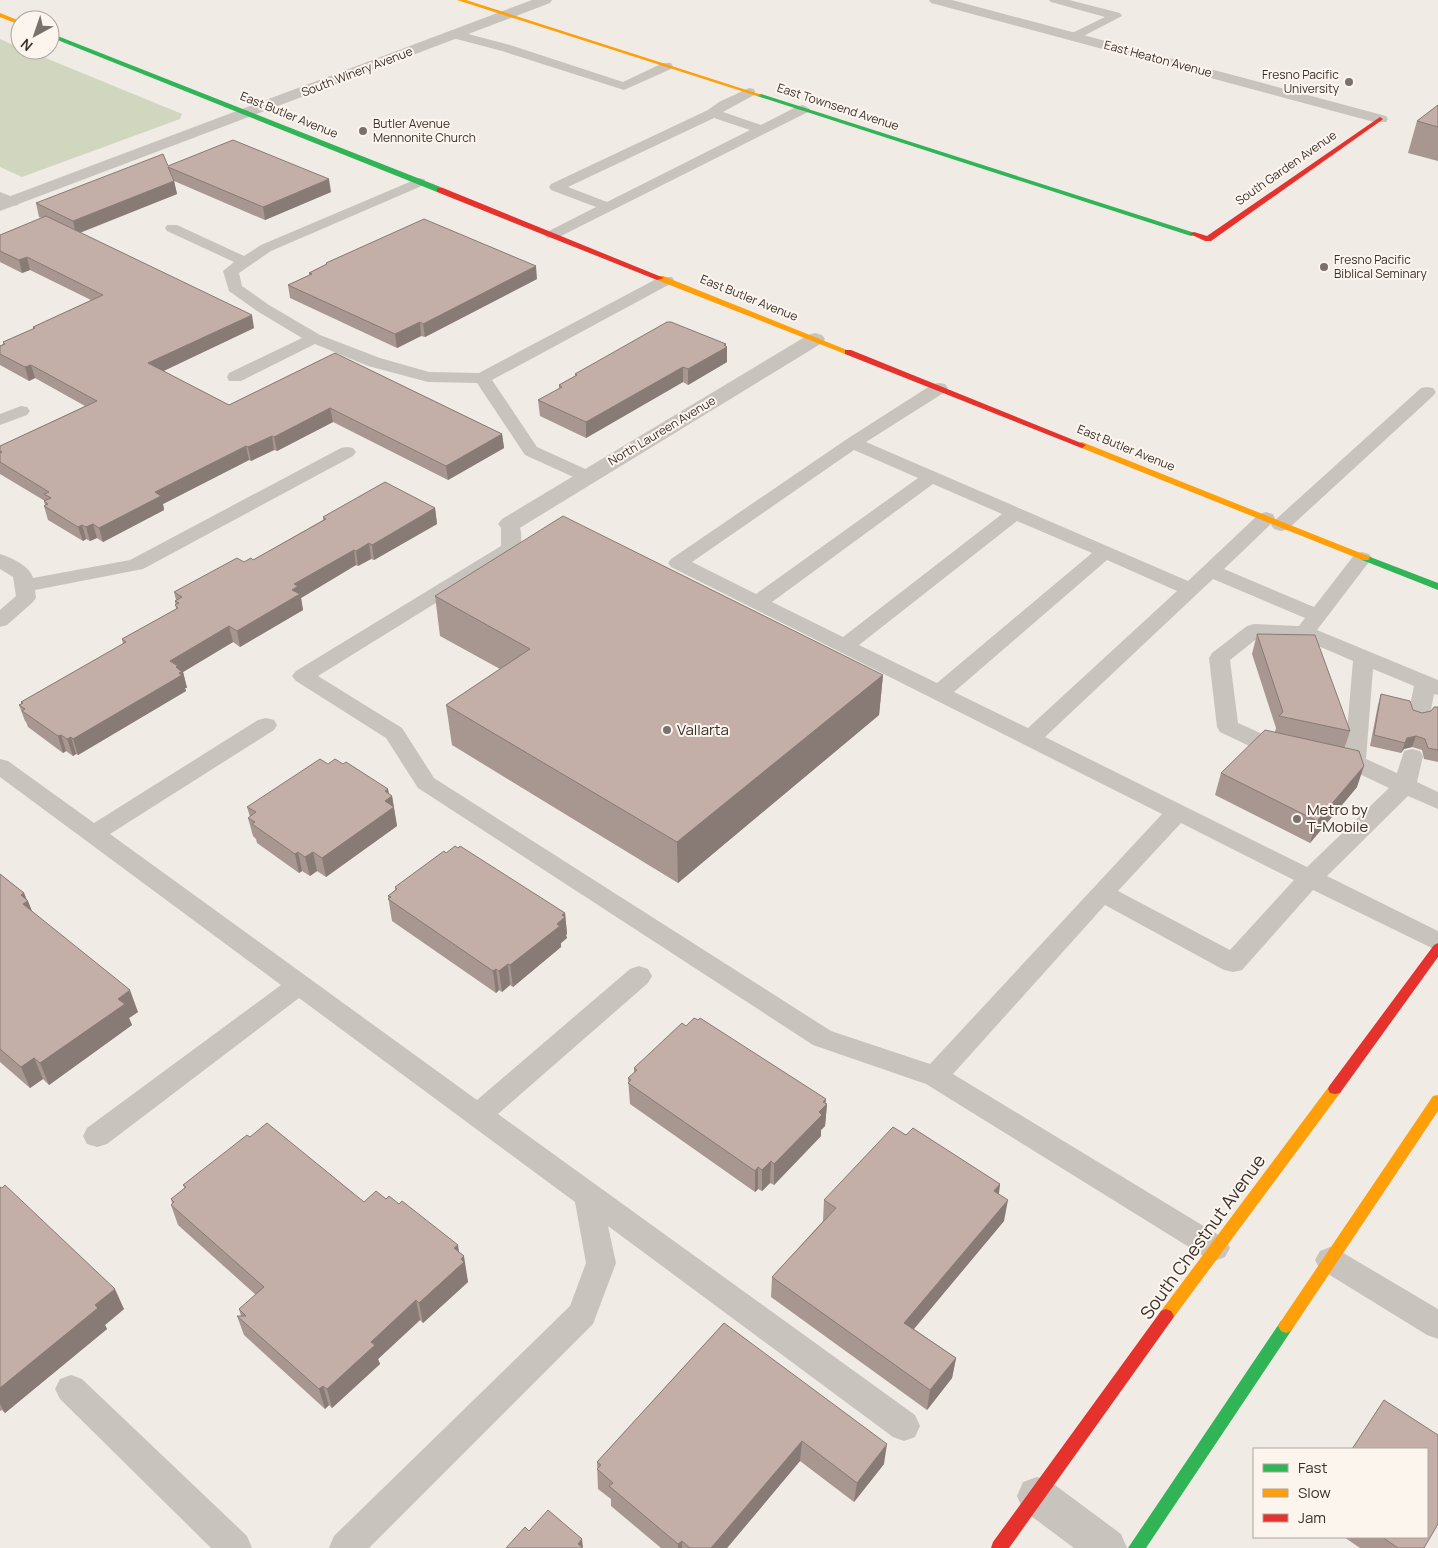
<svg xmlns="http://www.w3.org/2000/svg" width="1438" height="1548" viewBox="0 0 1438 1548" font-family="Manrope,sans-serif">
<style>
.green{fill:#d1d6bf}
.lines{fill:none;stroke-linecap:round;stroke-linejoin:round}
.lane{fill:#c9c3be;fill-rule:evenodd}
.street{fill:#c9c3be;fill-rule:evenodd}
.fast{fill:#30b455;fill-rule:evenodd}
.slow{fill:#ff9f0a;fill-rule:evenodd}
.jam{fill:#e5322d;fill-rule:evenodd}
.wall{fill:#a89690}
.shaded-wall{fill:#887a75}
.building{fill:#c3afa7;stroke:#887a75}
.poi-dot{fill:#7a716c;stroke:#fbf5ee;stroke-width:2}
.labels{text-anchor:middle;stroke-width:4;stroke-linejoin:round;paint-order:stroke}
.far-street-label{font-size:12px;fill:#3b302b;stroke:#fbf5ee}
.far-poi-label{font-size:12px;fill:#3b302b;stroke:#fbf5ee;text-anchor:start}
.poi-label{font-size:15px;fill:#3b302b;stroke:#fbf5ee;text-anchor:start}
.near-street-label{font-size:18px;fill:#3b302b;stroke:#fbf5ee}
</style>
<rect width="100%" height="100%" fill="#f0ebe5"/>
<!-- green -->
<path class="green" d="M0,39L20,48V50H26L182,114L180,119L22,177L0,167Z"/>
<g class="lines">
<!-- lane -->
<path class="lane" d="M1049,0H1069L1120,13L1122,16L1074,41L1070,40L1068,37L1070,34L1105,17L1051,2Z
M453,30L510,45L623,82L663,63H671L673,66L671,69L624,90L502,51L449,37L447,34Z
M749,88L754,89L755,92L754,95L723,112L761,125L798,106L803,105L810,109L808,112L557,238H547L545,235L547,232L596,207L551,190L549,187L551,184L708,110L719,102ZM714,118L750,130L607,202L568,187Z
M419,178L424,179L426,182L424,185L271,251L239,273L242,286L269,305L320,335L380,358L429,372L479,373L660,277H672L674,280L672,283L492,380L537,447L592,472L595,476L592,480L586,481L580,480L525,455L477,383L428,382L368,366L315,344L241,381H229L227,377L229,373L302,338L257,311L229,291L223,271L234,262L167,231L165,228L167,225H177L244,256L261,245Z
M0,192L18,199L20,202L18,205L13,206L0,201Z
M939,383L945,384L948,388L945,392L866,442L1188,581L1259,514L1266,512L1273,514L1275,518L1273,522L1224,569L1314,607L1355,554L1362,552L1369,554L1372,558L1317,630L1438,680V695L1434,694L1430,715L1427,720L1419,722L1411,720L1408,715L1414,686L1373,669L1366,759L1397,773L1404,751L1412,749L1420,751L1423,756L1417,782L1438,792V809L1408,796L1327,876L1438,931V951L1313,890L1242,970L1233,972L1224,970L1105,905L953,1074L1225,1239L1230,1248L1225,1257L1215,1261L1205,1257L926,1084L813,1045L418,788L386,738L296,681L292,676L296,671L501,546V524L503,520L510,518L517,520C522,527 523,545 518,552L318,676L402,728L434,778L831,1031L930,1064L1162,814L671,567L668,563L671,559L847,439L933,384ZM854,450L918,478L756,594L692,562ZM933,484L1002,514L843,637L772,602ZM1017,521L1092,553L937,683L859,645ZM1107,560L1177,591L1028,728L954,692ZM1213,579L1305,618L1299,626L1254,624L1247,626L1212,653L1209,658L1217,727L1220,732C1241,741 1269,760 1292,754L1295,749L1292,744L1278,741L1238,723L1230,660L1259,637L1302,639L1353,661L1345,754L1335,752L1327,754L1324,759L1327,764L1349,769L1389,788L1307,867L1045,737ZM1181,823L1294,880L1230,950L1118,891Z
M1427,387L1433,388L1436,392L1433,396L1288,529L1281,531L1274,529L1271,525L1274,521L1421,388Z
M21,406L27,407L30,411L27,415L0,425V414Z
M347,447L353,448L356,452L353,456L143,569L35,590L36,598L33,602L7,625L0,627V610L16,596L13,577L0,569V554C11,557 31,567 33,578L130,560L341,448Z
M266,718L274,720L277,725L274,730L110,834L477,1100L630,969L639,966L648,969L652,976L648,983L498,1114L915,1415L920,1426L915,1437L904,1441L893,1437L608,1226L616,1263L593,1324L369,1548H329L334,1536L570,1306L586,1263L575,1202L299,998L107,1144L97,1147L87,1144L83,1136L87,1128L281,985L0,777V759L8,761L94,823L258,720Z
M1330,1247L1340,1251L1438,1309V1339L1427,1335L1320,1269L1315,1260L1320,1251Z
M71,1375L82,1379L247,1536L252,1548H211L60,1399L55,1389L60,1379Z"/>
<!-- street -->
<path class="street" d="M532,0H552L550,3L0,211V200Z
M929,0H952L1386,116L1388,119L1386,122H1374L931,3Z
M815,333L822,335L825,339L822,343L518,529L510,531L502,529L498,524L502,519L808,335Z
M1037,1477L1051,1482L1121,1534L1127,1548H1074L1023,1510L1017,1496L1023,1482Z"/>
<!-- fast -->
<path class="fast" d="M50,33L443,188L444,190L437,192L50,37Z
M757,94H761L1198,234L1191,236L757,96Z
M1365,555L1438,583V590L1362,560L1360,558Z
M1286,1319L1291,1321L1294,1326L1291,1331L1146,1548H1128L1281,1321Z"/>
<!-- slow -->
<path class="slow" d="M457,0H466L762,95L757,96Z
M0,13L20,21V25L0,17Z
M657,276H663L852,352L851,354H845L657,280Z
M1082,442L1368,556L1370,558L1368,560H1362L1079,447V443Z
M1335,1084L1340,1085L1342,1089L1340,1093L1171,1321L1166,1323L1161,1321L1158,1316L1161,1311L1330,1085Z
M1438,1095V1111L1291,1331L1286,1333L1281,1331L1278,1326L1281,1321L1433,1096Z"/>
<!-- jam -->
<path class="jam" d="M1380,117L1383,119L1382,120L1211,241H1205L1190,234L1194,232L1207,236Z
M437,188H443L664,278L657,280L437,192Z
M845,350H851L1086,445L1082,448L1079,447L845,354Z
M1438,943V957L1340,1093L1335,1094L1330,1093L1328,1089L1330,1085L1434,945Z
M1166,1309L1171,1311L1174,1316L1171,1321L1009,1548H991L993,1542L1161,1311Z"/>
</g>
<!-- wall -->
<path class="wall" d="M1438,105V161L1408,153L1417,121Z
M168,166L331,192L265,220L174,181L177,194L80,233L254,328L163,371L229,405L335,353L502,434L504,448L448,480L333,422L277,451L274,450L251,461L249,460L163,504L164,510L103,542L97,538L90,541L86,539L83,541L48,520L44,506L45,505L44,501H45L0,474V446L85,406L35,378L29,381L0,365V346L3,344V342L33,329V327L91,300L30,270L22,273L0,262V235L42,218L39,217L36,203Z
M326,263L537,279L425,337L421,336L397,348L290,298L288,285L309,275V273L326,264Z
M726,346L727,347V362L688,385L683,382L586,438L540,416L538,400L559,389V385L575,376V374Z
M435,508L437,524L374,560L371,559L358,566L356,565L301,598L303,610L257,637L240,647L233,642L183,672L187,688H185L186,691L78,755L76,754L73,756L66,751L63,753L28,727L26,722L25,721L19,705L21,704V702L123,644L122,639L176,609L175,601L176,600L174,592L244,562L253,560L323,520V517Z
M435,596L883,675L879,715L678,883L452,745L446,705L500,669L440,636Z
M1257,634L1350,731L1345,747L1357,787L1310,843L1215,795L1221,773L1275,732L1276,728L1252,654Z
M1381,694L1413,710L1422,713L1431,711L1438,707V762L1424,759L1422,750L1412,747L1404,749L1401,753L1370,746L1378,705Z
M328,764L392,796L397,826L326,877L317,871L310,876L302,871L299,873L257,843L256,839L253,836L248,818L250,817L247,807Z
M0,874L24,893L32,911L138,1012L129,1018L132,1025L49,1085L43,1079L30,1088L0,1062Z
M395,887L565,913L567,934L566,935L567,938L561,943V947L513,987L510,985L502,992L499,990L496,993L392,921L388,896L395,890Z
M634,1068L826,1099L825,1103L827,1104L825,1126L821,1130V1136L774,1185L770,1183L762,1191L758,1189L755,1192L630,1104L628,1078L634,1073Z
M906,1135L1000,1184L999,1194L1004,1221L914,1329L956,1358L952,1378L927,1410L771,1297L772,1277L823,1221L824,1200Z
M250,1137L364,1202L386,1199L459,1253L467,1276V1277L468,1282L423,1323L420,1320L378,1359L380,1364L332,1408L329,1405L325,1409L244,1335L237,1316H241L239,1309L256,1295L178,1225L171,1205L172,1203L171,1199L185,1189L183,1185Z
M0,1187L124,1309L105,1325L107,1329L5,1413L2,1410L0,1411Z
M724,1323L884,1464L854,1502L800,1461L727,1548H661L611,1506V1499L598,1489L597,1462Z
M1344,1537H1427L1424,1548H1360Z"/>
<!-- shaded-wall -->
<path class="shaded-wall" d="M329,179L331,192L265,220L263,207Z
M174,181L177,194L76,234L73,221Z
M27,257L30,270L22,273L19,260Z
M536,266L537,279L425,337L423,324Z
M252,315L254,328L151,377L148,363Z
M420,322L421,336L397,348L395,334Z
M726,344V347H727V362L688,385V369Z
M31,365L35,378L29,381L25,367Z
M683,367V382L586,438V422Z
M330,408L333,422L277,451L274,437Z
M502,434L504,448L448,480L446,466Z
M272,436L274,450L251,461L248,447Z
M246,446L249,460L163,504L164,510L103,542L99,528L155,492Z
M435,508L437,524L374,560L372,545Z
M93,524L97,538L90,541L86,527Z
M82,525L86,539L83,541L78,527Z
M369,543L371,559L358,566L356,551Z
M354,550L356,565L301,598L303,610L240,647L237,631L292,590L294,584Z
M229,626L233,642L183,672L187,688H185L186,691L78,755L73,739L170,661Z
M883,675L879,715L678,883L677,842Z
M61,735L66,751L63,753L58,736Z
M1416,736L1412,747L1404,749L1401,753L1407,738Z
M71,737L76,754L73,756L67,739Z
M1364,766L1357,787L1310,843L1317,821Z
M388,789L390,798L392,796L397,826L326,877L322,858L385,801V791Z
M298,852L302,871L299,873L295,854Z
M313,852L317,871L310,876L305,857Z
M24,893L27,901H28L36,922L23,904L21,895Z
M565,913L567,934L566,935L567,938L561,943V947L513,987L510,965L557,924L562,915Z
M508,964L510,985L502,992L499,971Z
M496,969L499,990L496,993L493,971Z
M130,990L138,1012L129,1018L132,1025L49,1085L40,1063L118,999Z
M34,1058L43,1079L30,1088L21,1067Z
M826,1099L825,1106L827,1104L825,1126L821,1130V1136L774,1185V1164L819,1112L823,1102Z
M771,1161L770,1183L762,1191V1170Z
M758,1167V1189L755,1192V1171Z
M1000,1184L997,1205L994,1191Z
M1008,1200L1004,1221L902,1343L904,1323Z
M458,1245L461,1265V1259L464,1256L468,1282L423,1323L419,1303L454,1248Z
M115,1289L124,1309L105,1325L107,1329L5,1413L0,1404V1388L95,1305Z
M416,1300L420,1320L378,1359L380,1364L332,1408L327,1389L371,1342Z
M956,1358L952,1378L927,1410L930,1390Z
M323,1386L329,1405L325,1409L319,1389Z
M802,1441L800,1461L727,1548H711Z
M887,1444L884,1464L854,1502L857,1483Z
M582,1539L583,1548L578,1544Z
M682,1541V1548H678V1544Z"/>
<!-- building -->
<path class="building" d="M1438,105V127L1417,121Z
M233,140L329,179L263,207L168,167L174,181L73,221L36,203L163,154L168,166Z
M46,216L252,315L148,363L229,405L335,353L502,434L446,466L330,408L274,437L272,436L248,447L246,446L155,492L161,496L99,528L93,524L86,527L82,525L78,527L44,506L48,504L44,501L51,498L44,494L49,492L0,462V453L2,452L0,451V446L97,401L31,365L25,367L0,354V346L5,344L3,342L35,328L33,327L103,295L27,257L19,260L0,251V235Z
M424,219L536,266L423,324L420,322L395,334L288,285L312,274L309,273L327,264L326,263Z
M667,322H671L726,344L724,345L727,347L688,369L683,367L586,422L538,400L562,387L559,385L577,375L575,374Z
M385,482L435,508L372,545L369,543L356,551L354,550L294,584L298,586L292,590L300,594L254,621L237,631L229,626L170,661L178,666L176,667L182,672L179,673L182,675L73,739L71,737L67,739L61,735L58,736L22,711L25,709L19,705L23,703L21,702L126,642L122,639L178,608L175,605L179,603L175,601L182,597L174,592L237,558L244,562L251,558L253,560L326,519L323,517Z
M563,516L883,675L677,842L446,705L530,649L435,596Z
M1257,634L1315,635L1350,731L1279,716L1283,712Z
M1381,694L1410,701L1413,710L1422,713L1431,711L1434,707H1438V750L1428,748L1425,739L1416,736L1407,738L1405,743L1374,735Z
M1265,730L1355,750L1359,751L1364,766L1317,821L1221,773Z
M320,759L328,764L335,759L343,764L346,762L388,789L385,791L392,796L385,801L394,807L322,858L313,852L305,857L298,852L295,854L252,824L255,822L248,818L256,812L247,807Z
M455,846L458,848L460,846L565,913L562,915L565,917L557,924L560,926L510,965L508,964L499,971L496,969L493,971L388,899L391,897L388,896L397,889L395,887L444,851L446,853Z
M0,874L24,893L21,895L28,901L23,904L130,990L118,999L125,1004L40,1063L34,1058L21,1067L0,1049Z
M694,1018L698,1020L700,1018L826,1099L823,1102L827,1104L819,1112L822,1115L774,1164L771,1161L762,1170L758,1167L755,1171L628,1083L631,1080L628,1078L637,1070L634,1068L682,1023L686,1026Z
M267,1123L364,1202L376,1191L386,1199L389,1196L399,1204L402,1201L458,1245L454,1248L464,1256L461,1259L464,1262L419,1303L416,1300L371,1342L375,1345L327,1389L323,1386L319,1389L237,1316H246L239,1309L264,1287L171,1205L174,1202L171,1199L186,1187L183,1185L247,1135L250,1137Z
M893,1127L906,1135L913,1128L1000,1184L994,1191L1008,1200L904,1323L956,1358L930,1390L772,1277L836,1208L824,1200Z
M5,1185L115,1289L95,1305L98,1308L0,1388V1187L2,1188Z
M724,1323L887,1444L857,1483L802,1441L711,1548H690L682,1541L678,1544L609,1486L613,1483L597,1469L601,1465L597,1462Z
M1384,1400L1438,1435V1524L1424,1548H1398L1382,1537H1427V1449H1352Z
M548,1510L582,1539L578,1544L583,1548H506L525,1527L529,1531Z"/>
<!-- markers -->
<g class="poi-dot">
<circle cx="1349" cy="82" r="5"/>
<circle cx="363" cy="131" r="5"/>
<circle cx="1324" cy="267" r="5"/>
<circle cx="667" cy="730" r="5"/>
<circle cx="1297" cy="819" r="5"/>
</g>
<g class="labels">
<!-- far-street labels -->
<g class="far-street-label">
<text transform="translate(1158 59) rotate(15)" y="4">East Heaton Avenue</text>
<text transform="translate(357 72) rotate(-21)" y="4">South Winery Avenue</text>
<text transform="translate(838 107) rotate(18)" y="4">East Townsend Avenue</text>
<text transform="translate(289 115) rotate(22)" y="4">East Butler Avenue</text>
<text transform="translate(1286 168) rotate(-35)" y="4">South Garden Avenue</text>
<text transform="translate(749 298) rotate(22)" y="4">East Butler Avenue</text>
<text transform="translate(662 431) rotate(-31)" y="4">North Laureen Avenue</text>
<text transform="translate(1126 448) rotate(22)" y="4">East Butler Avenue</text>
</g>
<!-- far-poi labels -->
<g class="far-poi-label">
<text x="1339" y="79" text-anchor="end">Fresno Pacific<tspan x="1339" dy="14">University</tspan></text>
<text x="373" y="128">Butler Avenue<tspan x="373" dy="14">Mennonite Church</tspan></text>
<text x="1334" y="264">Fresno Pacific<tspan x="1334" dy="14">Biblical Seminary</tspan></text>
</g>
<!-- poi labels -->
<g class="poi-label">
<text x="677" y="735">Vallarta</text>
<text x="1307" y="815">Metro by<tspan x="1307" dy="17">T-Mobile</tspan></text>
</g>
<!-- near-street labels -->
<g class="near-street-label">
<text transform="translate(1203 1237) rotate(-54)" y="6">South Chestnut Avenue</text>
</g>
</g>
<!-- legend -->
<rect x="1253" y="1448" width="175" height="90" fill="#fbf5ee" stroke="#aea6a0"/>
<rect x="1263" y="1464" width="25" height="8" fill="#30b455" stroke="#aea6a0"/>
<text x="1298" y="1473" font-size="15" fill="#3b302b">Fast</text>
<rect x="1263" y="1489" width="25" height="8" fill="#ff9f0a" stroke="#aea6a0"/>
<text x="1298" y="1498" font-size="15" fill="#3b302b">Slow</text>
<rect x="1263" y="1514" width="25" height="8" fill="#e5322d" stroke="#aea6a0"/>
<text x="1298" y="1523" font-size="15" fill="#3b302b">Jam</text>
<!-- north arrow -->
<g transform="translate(35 35) rotate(220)"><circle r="24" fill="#fbf5ee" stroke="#aea6a0"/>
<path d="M0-4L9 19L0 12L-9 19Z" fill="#7a716c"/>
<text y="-8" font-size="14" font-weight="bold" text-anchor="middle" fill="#3b302b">N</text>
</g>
</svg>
